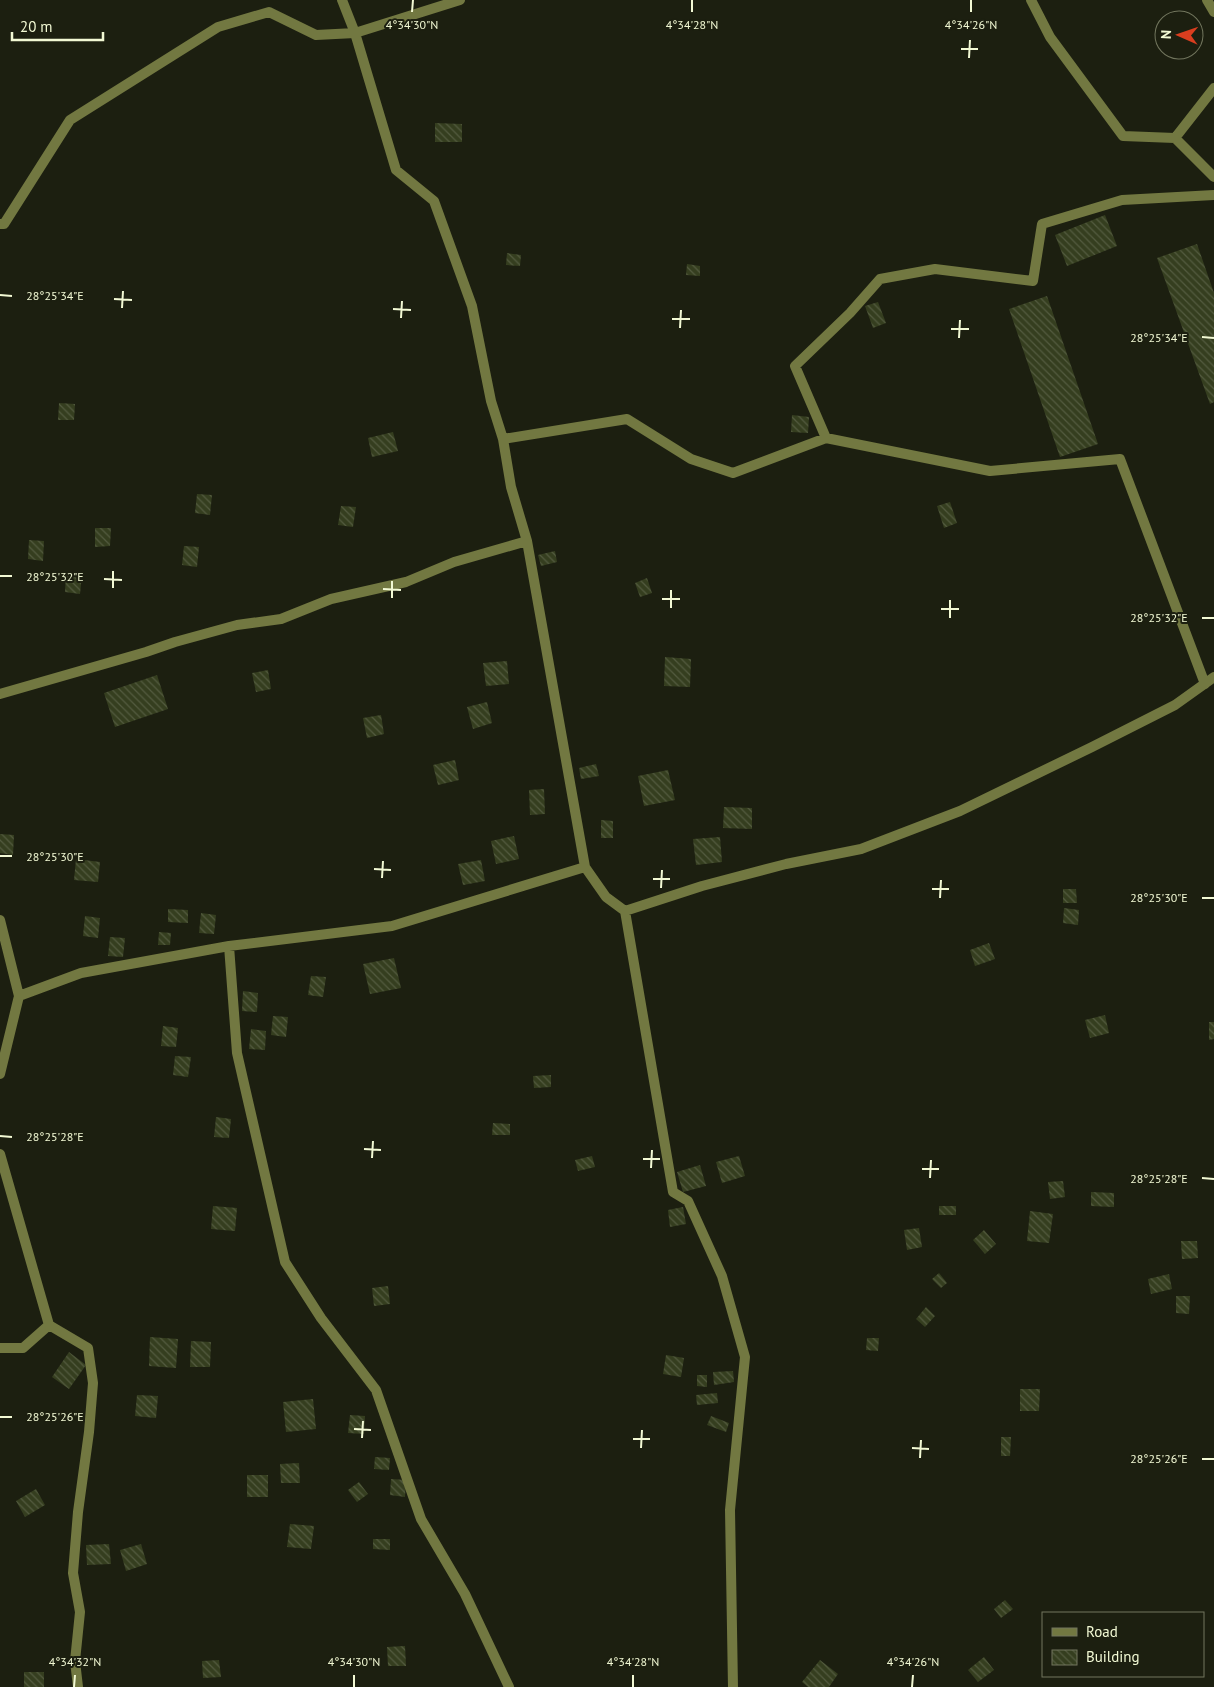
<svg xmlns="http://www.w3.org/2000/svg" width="1214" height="1687" viewBox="0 0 1214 1687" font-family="'PT Sans',sans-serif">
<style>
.building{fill:url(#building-back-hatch)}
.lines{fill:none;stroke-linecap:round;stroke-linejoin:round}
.minor{stroke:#727841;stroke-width:10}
.ticks{fill:none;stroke:#f2f9d4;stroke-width:2}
.ticks-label{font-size:12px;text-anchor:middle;fill:#f2f9d4;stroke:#1c1f10;stroke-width:4;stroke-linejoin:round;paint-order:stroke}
</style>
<defs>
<pattern id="building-back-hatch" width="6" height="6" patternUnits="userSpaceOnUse" patternTransform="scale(1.25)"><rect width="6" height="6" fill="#353e1f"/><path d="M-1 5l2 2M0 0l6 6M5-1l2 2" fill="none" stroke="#535b3f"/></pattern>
</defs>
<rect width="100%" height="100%" fill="#1c1f10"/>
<!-- building -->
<path class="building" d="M435,123L462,124V142H435Z
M1105,215L1117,246L1067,266L1055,235Z
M1197,244L1214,293V402L1210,404L1157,258Z
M507,253L521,255L520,266L506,265Z
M687,264L700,266V276L686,275Z
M1047,296L1098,444L1060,457L1009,309Z
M878,302L886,323L873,328L865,306Z
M59,403L75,404L74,420H58Z
M792,415L809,417L808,433L791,432Z
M393,432L398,451L372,457L368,438Z
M197,494L212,495L210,515L195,513Z
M950,502L957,523L944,528L937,506Z
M341,506L356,507L353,527L338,525Z
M95,528H111L110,546L95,547Z
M29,540L44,541L43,561L28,559Z
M184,546L199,547L197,567L182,565Z
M555,551L557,562L541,566L538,555Z
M66,573L82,574L80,594L65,592Z
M647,578L652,593L640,597L635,583Z
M665,657L691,659L690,687L664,686Z
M507,661L509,684L486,686L483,663Z
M268,670L271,689L256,692L252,673Z
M157,675L168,709L115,727L104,693Z
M487,702L492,723L473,729L467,707Z
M381,715L384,734L367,738L363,718Z
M455,760L459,780L438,785L433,765Z
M596,764L599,776L581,779L579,768Z
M668,770L675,800L644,806L638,776Z
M544,789L545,814L530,815L529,790Z
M724,807L752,808V829L723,828Z
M601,820L613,821V838H601Z
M0,834L14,835L13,855L0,853Z
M514,836L519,859L496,864L491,841Z
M720,837L722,862L696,865L693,839Z
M76,859L100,862L98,882L74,880Z
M481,860L485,881L463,885L458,864Z
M1063,889H1076L1077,903H1063Z
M1064,908L1079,910L1078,925L1063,923Z
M168,909L188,910V923L168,922Z
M201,913L216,915L214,934L199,933Z
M85,916L100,918L98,938L83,936Z
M159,932L171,933L170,945H158Z
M110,937L125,938L123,957L108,956Z
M989,943L995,959L975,966L970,950Z
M394,958L401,988L370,994L363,964Z
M311,976L326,977L323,997L308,995Z
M243,991L258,993L257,1012L242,1011Z
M1105,1015L1109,1033L1090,1038L1085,1020Z
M273,1016L288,1017L286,1037L271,1035Z
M1209,1022H1214V1039L1209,1040Z
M163,1026L178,1028L176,1047L161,1046Z
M251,1029L266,1031L265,1050L249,1049Z
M175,1056L191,1057L188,1077L173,1075Z
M551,1075V1087L534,1088L533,1076Z
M216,1117L231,1119L229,1138L214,1137Z
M493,1123L510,1124V1135H492Z
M592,1156L595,1167L578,1171L575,1160Z
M739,1156L745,1176L722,1183L716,1162Z
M700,1165L706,1186L683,1192L677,1172Z
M1063,1181L1065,1197L1050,1199L1048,1182Z
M1091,1192L1114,1193V1207L1091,1206Z
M213,1206L237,1208L235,1231L211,1229Z
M939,1206H956V1215H939Z
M683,1207L686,1224L670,1227L668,1210Z
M1030,1211L1053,1214L1049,1243L1027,1241Z
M919,1228L922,1247L907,1250L904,1230Z
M984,1230L996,1244L985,1254L973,1240Z
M1181,1241H1197L1198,1258L1182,1259Z
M939,1273L947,1283L941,1288L932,1279Z
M1169,1274L1172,1289L1151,1294L1148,1279Z
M388,1286L390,1304L374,1306L372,1288Z
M1176,1296H1190L1189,1314L1176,1313Z
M926,1307L935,1316L925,1327L916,1319Z
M150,1337L178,1339L176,1368L149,1366Z
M867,1338H879L878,1351L866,1350Z
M191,1341L211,1342L210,1367H190Z
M69,1352L86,1365L69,1389L52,1377Z
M666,1355L684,1358L681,1377L663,1374Z
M733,1371L734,1382L714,1385L713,1372Z
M697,1375H707V1387L697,1386Z
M1020,1389H1040L1039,1411H1020Z
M717,1393L718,1403L697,1405L696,1395Z
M137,1395L158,1396L156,1418L135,1416Z
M313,1399L316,1429L286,1432L283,1402Z
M350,1415L365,1416L364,1434L348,1433Z
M711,1416L729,1423L726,1432L707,1425Z
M1001,1437H1011L1010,1456H1001Z
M375,1457L390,1458L389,1470L374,1469Z
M299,1463L300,1483H281L280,1464Z
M247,1475H268V1497H247Z
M391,1479L406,1480L405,1497L390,1495Z
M359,1482L368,1494L357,1502L348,1490Z
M36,1489L45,1505L25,1517L16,1501Z
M290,1524L314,1526L311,1549L287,1547Z
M373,1539H390V1550L373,1549Z
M109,1544L111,1564L87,1565L86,1545Z
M141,1544L147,1564L126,1571L120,1550Z
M1005,1600L1013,1609L1001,1618L994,1609Z
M405,1646L406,1666H388L387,1647Z
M984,1657L994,1670L978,1682L968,1670Z
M219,1660L221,1677L203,1678L202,1661Z
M820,1660L838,1674L829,1687H808L802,1682Z
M24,1672H44V1687H24Z"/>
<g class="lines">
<!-- minor -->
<path class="minor" d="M342,0L355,33L460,0
M1031,0L1050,37L1123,136L1175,138
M1207,0L1214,12
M1214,88L1175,138L1214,177
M0,224H4L70,120L218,27L269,12L316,35L355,33L396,170L434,201L472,306L491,401L503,439L511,487L527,541L585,867L606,897L625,911L702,886L786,864L861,849L960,811L1092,747L1175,705L1214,677
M826,438L795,366L850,313L880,279L935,269L1033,281L1042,224L1122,200L1214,195
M503,439L627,419L691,459L733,473L826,438L990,471L1120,459L1205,684
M0,694L146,652L175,642L237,625L281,619L331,599L406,582L454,562L527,541
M625,911L673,1192L688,1201L722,1276L745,1357L730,1510L733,1687
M0,920L19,996L0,1074
M19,996L81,973L229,946
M0,1154L49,1325L23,1348H0
M49,1325L88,1348L93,1383L89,1432L78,1512L73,1573L80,1612L75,1661L78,1687
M509,1687L465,1594L421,1519L376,1390L321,1318L285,1262L237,1053L229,946L392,926L585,867"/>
</g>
<!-- ticks -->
<path class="ticks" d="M412,12L413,0M692,12V0M971,12V0M961,49H978M969,58L970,40M0,295L12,296M114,299L132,300M122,308L123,291M393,309L411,310M401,318L402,301M672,319H690M680,328L681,310M951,329H969M1202,337L1214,338M959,338L960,320M0,576H12M104,579L122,580M113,588V571M383,589L401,590M392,598V581M662,599H680M671,608V590M941,609H959M950,618V600M1202,618H1214M0,856H12M374,869L391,870M382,878L383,861M653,879H670M661,888L662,870M932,889H949M940,898L941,880M1202,898H1214M0,1136L12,1137M364,1149L381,1150M372,1158L373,1141M643,1159H660M651,1168L652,1150M922,1169H939M930,1178L931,1160M1202,1178L1214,1179M0,1417H12M354,1429L371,1430M362,1438L363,1421M633,1439H650M641,1448L642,1430M912,1448L929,1449M920,1458L921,1440M1202,1459H1214M74,1687L75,1675M354,1687V1675M633,1687V1675M912,1687L913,1675"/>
<g class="ticks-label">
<text x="412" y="29">4°34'30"N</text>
<text x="692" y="29">4°34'28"N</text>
<text x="971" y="29">4°34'26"N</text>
<text x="55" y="300">28°25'34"E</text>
<text x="1159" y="342">28°25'34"E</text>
<text x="55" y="581">28°25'32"E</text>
<text x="1159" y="622">28°25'32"E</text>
<text x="55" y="861">28°25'30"E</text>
<text x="1159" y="902">28°25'30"E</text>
<text x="55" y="1141">28°25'28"E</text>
<text x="1159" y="1183">28°25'28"E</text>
<text x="55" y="1421">28°25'26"E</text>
<text x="1159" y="1463">28°25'26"E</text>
<text x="75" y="1666">4°34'32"N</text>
<text x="354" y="1666">4°34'30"N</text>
<text x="633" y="1666">4°34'28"N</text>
<text x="913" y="1666">4°34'26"N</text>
</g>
<!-- legend -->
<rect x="1042" y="1612" width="162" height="65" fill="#1c1f10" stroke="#72765e"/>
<rect x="1052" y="1628" width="25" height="8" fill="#727841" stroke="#72765e"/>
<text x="1086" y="1637" font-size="15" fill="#f2f9d4">Road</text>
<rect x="1052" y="1650" width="25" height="15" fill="url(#building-back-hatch)" stroke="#72765e"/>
<text x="1086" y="1662" font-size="15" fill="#f2f9d4">Building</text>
<!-- north arrow -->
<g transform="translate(1179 35) rotate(272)"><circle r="24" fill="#1c1f10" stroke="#72765e"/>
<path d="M0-4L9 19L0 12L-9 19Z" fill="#da3e1f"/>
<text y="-8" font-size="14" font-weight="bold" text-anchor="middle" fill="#f2f9d4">N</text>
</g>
<!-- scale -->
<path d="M12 32v8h91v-8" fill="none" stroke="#f2f9d4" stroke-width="2.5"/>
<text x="20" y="32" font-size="15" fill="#f2f9d4" stroke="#1c1f10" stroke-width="4" paint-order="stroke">20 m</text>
</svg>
